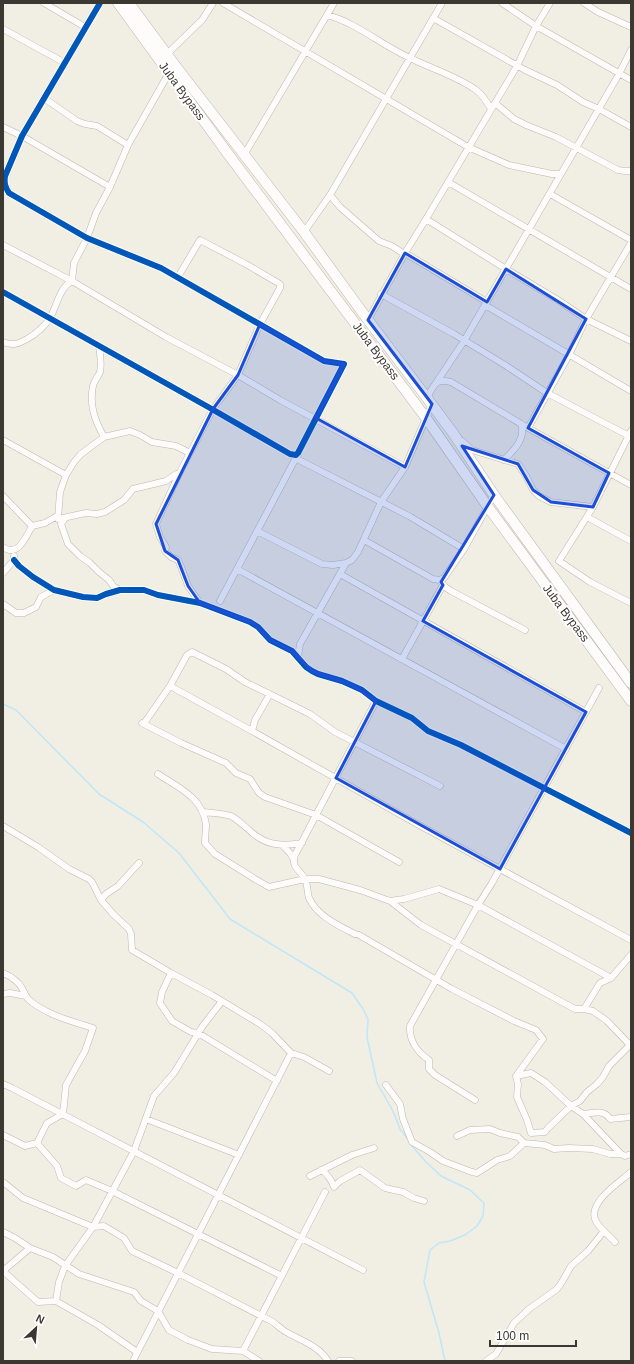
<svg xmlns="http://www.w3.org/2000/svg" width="634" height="1364" viewBox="0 0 634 1364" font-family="Arial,sans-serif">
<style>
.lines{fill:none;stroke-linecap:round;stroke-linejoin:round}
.stream{stroke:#bee7f7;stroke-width:1.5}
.street-casing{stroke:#bbb8af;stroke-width:7}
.primary-casing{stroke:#bbb8af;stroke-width:11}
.street{stroke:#fdfcfb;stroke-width:6}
.primary{stroke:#fdfcfb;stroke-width:10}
.cycleway-casing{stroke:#fff;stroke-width:8}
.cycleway{stroke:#0057b8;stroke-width:6}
.marked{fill:#1d4ed8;fill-opacity:0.2;stroke:#1d4ed8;stroke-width:3;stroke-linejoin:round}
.labels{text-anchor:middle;stroke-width:4;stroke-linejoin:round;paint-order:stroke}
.street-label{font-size:12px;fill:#3a3830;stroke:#fff}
</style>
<rect width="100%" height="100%" fill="#f1eee3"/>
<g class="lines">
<!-- stream -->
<path class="stream" d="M3,704L16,710L99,794L143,822L179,853L230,919L352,993L363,1009L368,1019L367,1037L377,1083L393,1111L400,1129L408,1139
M412,1146L426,1162L441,1176L470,1190L484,1203L483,1216L477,1226L465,1235L450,1241L439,1243L430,1250L424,1282L439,1333L445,1361"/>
<defs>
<path id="street" d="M44,3L85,27
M223,3L468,147L509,165L552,174H561
M502,3L536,26L631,80
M584,3L598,12L631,27
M327,15C357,23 381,45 410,58C432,69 457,76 476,90C483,95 487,102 491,109
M433,18L525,70L557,85L583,102L599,109L631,127
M3,29L65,63
M167,54L202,20L213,3
M44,98L77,121L85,124L97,126L128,145
M495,103L514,119L526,125L556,137L618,170L625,171H631
M3,127L22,136L110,187
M244,155L334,3
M448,182L631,289
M550,194L631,240
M330,195L340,207L379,241L392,246L404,254
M426,219L506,269L558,300L586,319L631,341
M304,232L330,195L442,3
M3,245L72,281L166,337L238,375L280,400L405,467
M405,253L487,302
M178,277L200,240L244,263L280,284V288L260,324L238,375L213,409L179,474L156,524L160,537L166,547L165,551L171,557L178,560L182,569L188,586L200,603
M3,292L210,408L290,454L296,455L298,453L344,364L324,361L161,268L87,238L9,193C5,187 4,183 5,176L22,136L100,3
M381,294L454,334L505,365L547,393L631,437
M485,305L631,391
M368,320L405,253L426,219L517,66L536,26L550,3
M3,342C13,346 18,344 27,339C36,334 44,327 50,318C57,306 59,288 72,281L74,263L87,238L96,213L110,187L128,145L170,71
M99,346C100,355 102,363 100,372C98,377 94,381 93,386C89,405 95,421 104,437
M436,383L464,341L619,74L631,50
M427,398C434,385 435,378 451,382L528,428L631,485
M528,428L569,355L586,319L631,243
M631,431L593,507L559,561L590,582L631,603
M3,440L66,475
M462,441L472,450L518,464L526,476L533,490L539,496L551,502L593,507
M297,459L409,516L464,549
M504,460C514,450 526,439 521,424
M179,474H176L166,481L133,489L124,500L105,512L97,514L86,513L58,519L60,492L66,475L74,462L81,454L104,437L130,431L140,435L152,442L176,446L190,453
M3,496L32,526
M587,517L631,541
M65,518L61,524L68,544L80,556L90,563L99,572L109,580L114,587L120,590
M257,531L322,564L333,565L346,563L352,560L358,552L381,502L405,467L432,404
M364,540L433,579L440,580L444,578L464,549L494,495
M3,547C18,558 26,537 32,526L45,523L57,516
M14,560L19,566L33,577L54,590L83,597L97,598L106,594L120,590H144L158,595L200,603L250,622L258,627L270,640L292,651L306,667L312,671L318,674L342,681L362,690L376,701L412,718L428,731L461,745L631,833
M237,569L566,749
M3,573L14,560V556
M340,574L586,712
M440,580L445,587L451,591L525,630
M220,601L298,454
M3,604L16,613H24L36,607L41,597L54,590
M298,657L300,644L304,637L346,563
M402,659L443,585
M170,686L252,731
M270,694L255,720L252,731L417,824L631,940
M158,774C179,788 202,797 206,824C206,830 205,837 205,843L215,854L255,879L269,887L305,879H319L360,890L390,901L404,899L439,889L478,905L492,883L599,688
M203,812C212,813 222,813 231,816C237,819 243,825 248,829C264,845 280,847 302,843
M3,826L38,847L69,869L89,879L92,882L101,900L113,914L129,929L131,934L132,950L171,973L162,992L160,1003L172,1021L191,1032L198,1033L277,1081
M283,846L290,853L294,860
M399,862L316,815L265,797L259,793L250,779L236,773L226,763L181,743L142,723L145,722L170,686L187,655L192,652L226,669L245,682L310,714L335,732L440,786
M101,900L106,894L118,886L139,863
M390,901L421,925L562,1002L575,1009H584L593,1011L607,1021L631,1046
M355,934C339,926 317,916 309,898C307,892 308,885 305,879C300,869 291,869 295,855L376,701
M359,935L452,989L514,1021L536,1030L543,1039L516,1076L518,1084L517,1097L527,1120L531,1133L545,1132L548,1128L571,1106L583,1114L621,1154
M3,973C10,976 18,981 22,988C24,992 25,996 28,999C46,1015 71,1021 93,1028L85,1051L66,1085L63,1114L47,1123L37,1143L57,1166L61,1178L76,1186L86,1180L112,1191L282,1276
M171,973L212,995L260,1024L272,1033L291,1053L304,1057L329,1071
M3,994L10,993L26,996
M584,1009L600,983L611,978L631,955
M516,1076L531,1073L545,1082L571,1106L580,1101L587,1092L597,1084L603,1077L609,1066L630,1045
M3,1084L12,1088L363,1270
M386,1085L400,1104L403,1119L412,1142L430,1152L443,1161L472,1172L477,1173L497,1160L510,1156L524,1143L545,1145L554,1149L569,1148L593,1149L610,1154H621L625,1156L631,1154
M475,1100L435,1075L429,1069V1060C417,1052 409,1040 410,1026L478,905L611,978
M583,1114C592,1113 604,1109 610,1119L631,1117
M146,1119L239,1155
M3,1135L25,1146L37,1143
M457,1136L470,1130L490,1129L500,1133L518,1137L524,1143
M321,1170C328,1174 331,1179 334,1187L340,1181L360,1170L385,1188L403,1192L414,1198L424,1201
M310,1176L352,1155L374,1148
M3,1182L23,1198L93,1227L104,1226L124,1238L132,1251L178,1273L273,1322C277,1325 281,1329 286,1332C300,1340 319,1346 328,1361
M3,1232L15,1238L30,1248
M615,1242C609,1235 598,1228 595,1219C589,1201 620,1182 631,1172
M3,1271L30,1248L53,1257L79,1274L134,1292L141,1301L158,1311L169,1330L188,1340L212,1349L243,1351L259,1361
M3,1271L38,1302L56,1301
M243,1351L325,1192
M137,1352L98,1325L56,1301L59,1282L65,1266L93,1227L134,1151L154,1096L174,1073L202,1027L222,1001
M133,1361L291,1053
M339,1361H352
M486,1361L496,1354L514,1323L529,1309L557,1289L562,1282L571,1266L588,1251L604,1231"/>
<path id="primary" d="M118,3L228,154L426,418L488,507L631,701
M129,3L174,64L304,232L368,320L427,398L453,433L494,495L631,683"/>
</defs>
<!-- street casing -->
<use href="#street" class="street-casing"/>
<!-- primary casing -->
<use href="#primary" class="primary-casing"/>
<!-- street -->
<use href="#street" class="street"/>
<!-- primary -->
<use href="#primary" class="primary"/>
<defs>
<path id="cycleway" d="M3,292L210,408L290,454L296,455L298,453L344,364L324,361L161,268L87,238L9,193C5,187 4,183 5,176L22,136L100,3
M14,560L19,566L33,577L54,590L83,597L97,598L106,594L120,590H144L158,595L200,603L250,622L258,627L270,640L292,651L306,667L312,671L318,674L342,681L362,690L376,701L412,718L428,731L461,745L631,833"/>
</defs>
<!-- cycleway casing -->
<use href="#cycleway" class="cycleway-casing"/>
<!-- cycleway -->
<use href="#cycleway" class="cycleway"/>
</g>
<!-- marked area -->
<path class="marked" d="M405,253L487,302L506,269L586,319L528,428L609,473L593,507L551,502L533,490L518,464L462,446L494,495L441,582L443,585L423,621L586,712L500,869L336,778L376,701L352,685L312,671L292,651L270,640L253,623L200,603L188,586L178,560L165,551L156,524L213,409L238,375L260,324L324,361L344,364L316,418L405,467L432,404L368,320Z"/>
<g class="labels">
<!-- street labels -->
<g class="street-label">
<text transform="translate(182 91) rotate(54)" y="4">Juba Bypass</text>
<text transform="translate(376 351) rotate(53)" y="4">Juba Bypass</text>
<text transform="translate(566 613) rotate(53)" y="4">Juba Bypass</text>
</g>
</g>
<!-- border -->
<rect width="634" height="1364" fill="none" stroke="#3a3830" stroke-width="8"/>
<!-- north arrow -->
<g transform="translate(36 1328) rotate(26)" stroke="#ffffff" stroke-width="3" paint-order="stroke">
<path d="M0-3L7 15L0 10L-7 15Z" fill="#3a3830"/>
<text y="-6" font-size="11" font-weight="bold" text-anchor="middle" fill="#3a3830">N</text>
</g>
<!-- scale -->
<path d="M490 1340v6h86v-6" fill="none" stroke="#3a3830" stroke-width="2"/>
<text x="496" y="1340" font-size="12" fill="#3a3830" stroke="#ffffff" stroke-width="3" paint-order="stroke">100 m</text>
</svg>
